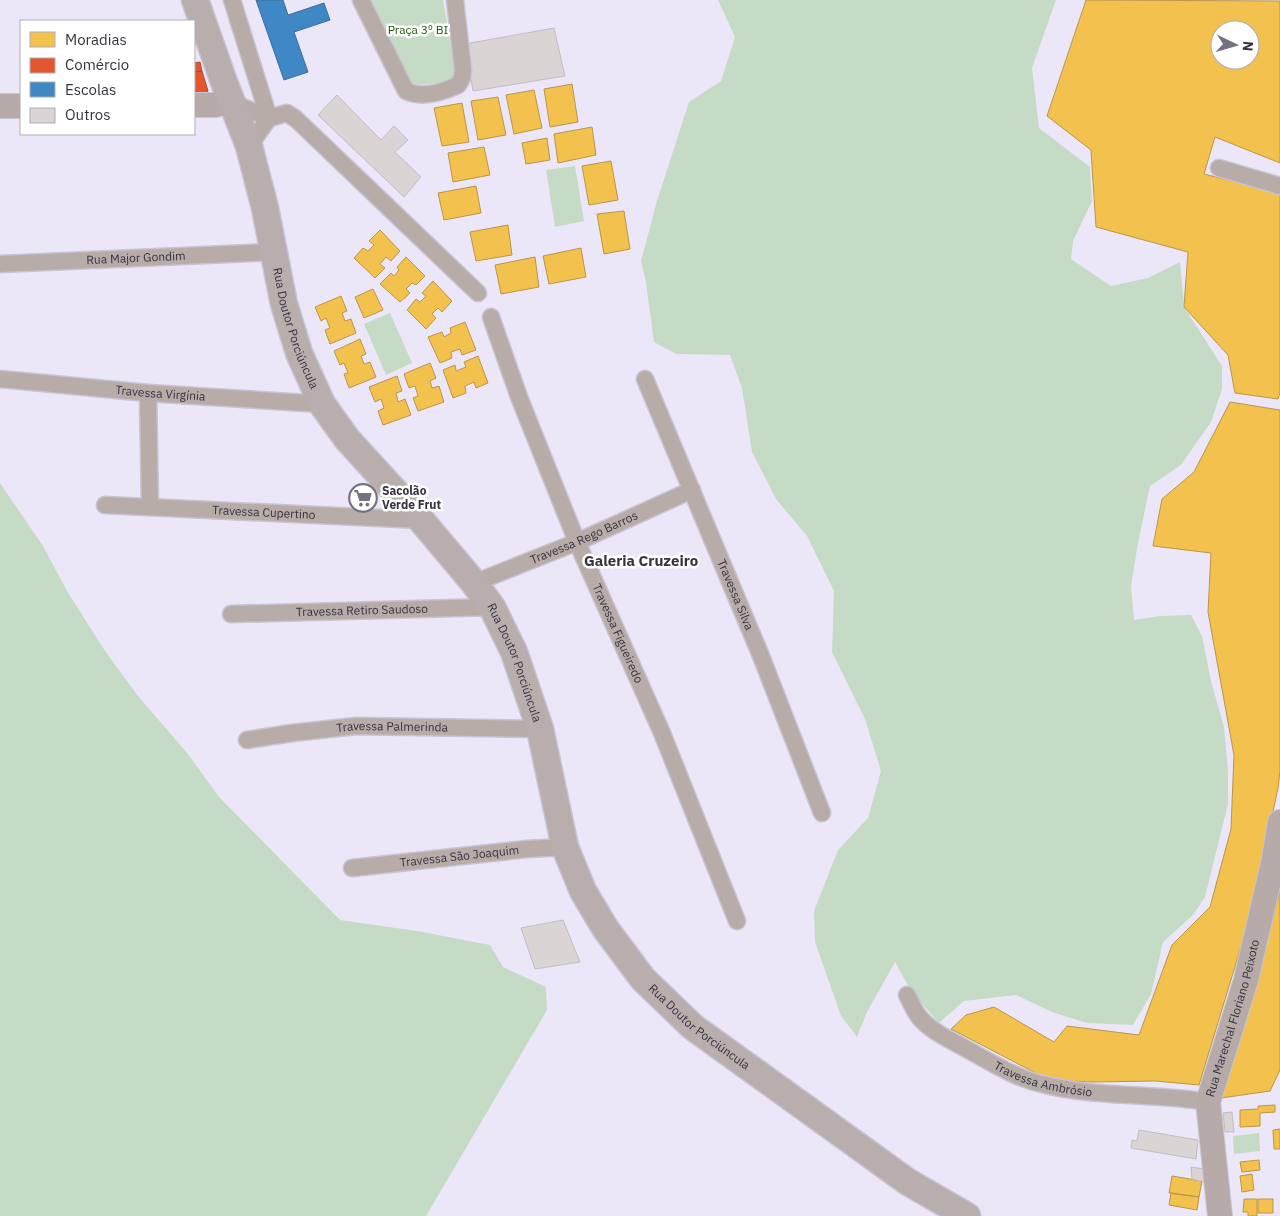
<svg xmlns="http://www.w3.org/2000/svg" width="1280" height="1216" viewBox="0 0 1280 1216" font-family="'IBM Plex Sans',sans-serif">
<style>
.green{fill:#c5dbc6}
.homes{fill:#f2c14e;stroke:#ba964a;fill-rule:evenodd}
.shops{fill:#e4572e;stroke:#b04c33}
.schools{fill:#3f88c5;stroke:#3c6e9d}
.building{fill:#dad4d5;stroke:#c3bdbf}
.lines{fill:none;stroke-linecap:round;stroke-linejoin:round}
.street-casing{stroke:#c8c4d2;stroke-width:19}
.secondary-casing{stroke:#c8c4d2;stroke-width:26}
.primary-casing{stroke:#c8c4d2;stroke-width:29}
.street{stroke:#b8aca8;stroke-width:16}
.secondary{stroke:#b6aba8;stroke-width:24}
.primary{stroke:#b9aeae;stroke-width:26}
.labels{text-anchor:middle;stroke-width:5;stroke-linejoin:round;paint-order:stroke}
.park-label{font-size:12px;fill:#1b5510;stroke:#fff}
.street-label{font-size:12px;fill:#363240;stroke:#fff}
.poi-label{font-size:12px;font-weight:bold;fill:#363240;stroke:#fff;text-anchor:start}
.quarter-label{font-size:15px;font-weight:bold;fill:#363240;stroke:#fff}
</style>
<rect width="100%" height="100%" fill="#ece7f8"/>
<!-- green -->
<path class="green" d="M371,0H443L456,76L444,83L413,85L382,26Z
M718,0H1056L1032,68L1039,128L1090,167L1092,201L1073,241L1071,259L1111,286L1148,278L1180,262L1184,307L1222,366V389L1211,422L1181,465L1150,486L1138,543L1131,586L1134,620L1160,616L1191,615L1202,636L1211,681L1224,727L1228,772V804L1205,897L1193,915L1163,942L1151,994L1133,1025L1087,1023L1052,1012L1016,995L964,1001L939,1023L911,991L895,962L867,1012L857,1037L841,1016L815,942L814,911L838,850L868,818L881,771L865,719L832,652L834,591L807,536L776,499L752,452L742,388L730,355L676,354L654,342L646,282L641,261L657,201L689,102L721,81L735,37Z
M575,166L584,221L555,227L546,170Z
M390,313L412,363L386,375L364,324Z
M0,483L43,546L67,591L105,651L138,696L188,754L219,797L340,920L417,931L490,945L503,967L546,987L547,1010L426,1216H0Z
M1259,1133L1260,1151L1234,1154L1233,1136Z"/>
<!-- homes -->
<path class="homes" d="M1086,0L1280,1V163L1215,137L1204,174L1280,193V393L1278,399L1235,393L1228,355L1184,307L1188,252L1096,227L1091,150L1047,116ZM1220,30H1250V60H1220Z
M572,84L578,122L550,127L544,89Z
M534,90L542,128L514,134L506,95Z
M498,97L506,135L478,140L471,101Z
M462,103L469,142L442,146L434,108Z
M592,127L596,155L558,163L554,134Z
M547,138L550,160L526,164L522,143Z
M484,147L490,175L453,182L448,153Z
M611,161L618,200L589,205L582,166Z
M476,186L481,213L444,220L438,193Z
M624,211L630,249L604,254L597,214Z
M508,225L512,255L476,261L470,232Z
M380,230L400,251L391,261L386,257L380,264L385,268L375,278L354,258L363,248L368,251L374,245L369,241Z
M581,248L586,277L549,284L543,256Z
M406,257L425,276L416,285L412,283L406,289L410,293L400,302L380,284L391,273L394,276L399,270L397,267Z
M535,257L539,287L501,294L495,265Z
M433,281L452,301L442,312L438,308L432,314L436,318L426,329L407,310L416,299L420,302L426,296L422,293Z
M373,289L383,310L364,318L355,297Z
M341,296L347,311L342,313L345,321L351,319L356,333L330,344L325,330L330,328L326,318L321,321L315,307Z
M465,322L476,350L462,355L460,349L451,352L452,358L440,363L428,337L442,332L444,337L451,333L450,328Z
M360,339L366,354L361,356L364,364L370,362L376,377L349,388L344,374L348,373L344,363L340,365L334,351Z
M478,356L488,383L476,388L474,382L465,386L466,393L453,398L443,370L455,365L456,371L466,367L464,362Z
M430,363L436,378L430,381L432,388L439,386L444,402L418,411L413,398L418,396L415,386L409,388L404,374Z
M397,376L402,391L396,393L398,402L405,399L411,415L383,425L378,411L384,408L381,399L375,402L369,387Z
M1230,402L1280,410V771L1278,788L1251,914L1199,1085L1155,1081L1091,1082L1049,1080L951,1029L966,1015L994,1007L1054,1042L1067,1026L1139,1035L1172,945L1210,907L1231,829L1234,755L1208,612L1211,553L1153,546L1162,499L1194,472Z
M1280,891V1070L1270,1091L1221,1098L1260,966Z
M1275,1105V1112L1260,1113V1126L1240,1127V1110L1258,1109V1106Z
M1280,1129V1149H1274L1273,1130Z
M1259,1160L1260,1170L1242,1172L1240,1162Z
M1252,1174L1254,1190L1242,1192L1240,1176Z
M1172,1176L1202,1181L1199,1197L1169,1193Z
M1171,1193L1199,1197L1197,1210L1169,1205Z
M1244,1199H1257V1216H1248V1212H1243Z
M1258,1199H1273V1213H1258Z"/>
<!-- shops -->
<path class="shops" d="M200,62L202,71L194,72V63Z
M202,71L208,91L204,94H194V72Z"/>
<!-- schools -->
<path class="schools" d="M256,0H283L288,15L324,3L330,20L294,32L308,72L284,80Z"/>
<!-- building -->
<path class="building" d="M554,28L565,76L473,91L465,44Z
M337,95L381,140L394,126L408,140L395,152L421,177L404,197L318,115Z
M563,920L580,962L535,969L521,928Z
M1232,1112L1234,1132H1225L1223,1113Z
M1139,1130L1198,1140L1196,1159L1131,1148L1132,1140L1137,1141Z
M1191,1167L1204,1169L1206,1182L1192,1179Z"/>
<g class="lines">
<defs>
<g id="street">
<path d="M232,0L269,118L287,113L296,119L478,293"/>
<path d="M361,0L406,91C423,99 443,92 458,85L462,78L463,70L455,0"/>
<path d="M231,102L269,118L249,146"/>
<path d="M1219,168L1280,186"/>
<path id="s1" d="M0,264L273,252"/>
<path id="s2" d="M491,317L519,397L577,542L662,733L737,921"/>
<path id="s3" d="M0,379L148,393L322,404"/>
<path id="s4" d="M645,379L761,656L822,813"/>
<path d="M148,393L150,507"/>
<path id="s5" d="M105,505L421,520"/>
<path id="s6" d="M474,583L577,542L692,490"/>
<path id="s7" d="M231,614L492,607"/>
<path id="s8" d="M247,740L292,733L356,726L540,729"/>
<path id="s9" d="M352,868L527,849L565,847"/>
<path id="s10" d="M907,995C911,1002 914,1011 920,1018C933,1033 953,1041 970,1051C994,1064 1016,1078 1042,1084C1096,1098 1154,1093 1208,1102"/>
</g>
<g id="secondary">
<path d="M194,105H215L231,102"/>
<path d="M0,106H21"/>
<path id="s11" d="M1220,1216L1208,1102L1246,980L1274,859L1280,822"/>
</g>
<g id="primary">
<path id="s12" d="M195,0L224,82L249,146L265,208L284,304L299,353L322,404L347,439L421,520L474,583L492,607L514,652L540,729L565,847L583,891L605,928L643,979L693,1027L908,1182L967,1216"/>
</g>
</defs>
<!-- street casing -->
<use href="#street" class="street-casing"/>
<!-- secondary casing -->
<use href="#secondary" class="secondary-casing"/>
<!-- primary casing -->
<use href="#primary" class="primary-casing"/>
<!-- street -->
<use href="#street" class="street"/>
<!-- secondary -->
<use href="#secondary" class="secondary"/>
<!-- primary -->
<use href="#primary" class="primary"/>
</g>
<!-- icons -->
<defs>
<symbol id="supermarket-ring" viewBox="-11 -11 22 22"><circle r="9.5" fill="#fff" stroke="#767180" stroke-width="1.5"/><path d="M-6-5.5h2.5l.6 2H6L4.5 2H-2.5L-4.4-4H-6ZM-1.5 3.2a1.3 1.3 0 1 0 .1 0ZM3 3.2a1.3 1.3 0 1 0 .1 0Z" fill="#767180"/></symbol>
</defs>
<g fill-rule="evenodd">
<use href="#supermarket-ring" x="347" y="482" width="32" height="32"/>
</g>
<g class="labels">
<!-- park labels -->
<g class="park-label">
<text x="418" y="34">Praça 3º BI</text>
</g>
<!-- street labels -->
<g class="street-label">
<text dy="4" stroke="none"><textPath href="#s1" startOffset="136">Rua Major Gondim</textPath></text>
<text dy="4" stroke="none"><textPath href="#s12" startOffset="344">Rua Doutor Porciúncula</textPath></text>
<text dy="4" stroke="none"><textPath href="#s3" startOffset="161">Travessa Virgínia</textPath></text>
<text dy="4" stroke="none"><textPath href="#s5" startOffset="159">Travessa Cupertino</textPath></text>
<text dy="4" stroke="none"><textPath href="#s6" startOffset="119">Travessa Rego Barros</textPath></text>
<text dy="4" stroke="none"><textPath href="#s4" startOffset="234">Travessa Silva</textPath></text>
<text dy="4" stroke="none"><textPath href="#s7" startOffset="131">Travessa Retiro Saudoso</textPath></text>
<text dy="4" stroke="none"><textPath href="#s2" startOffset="341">Travessa Figueiredo</textPath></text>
<text dy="4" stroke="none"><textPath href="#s12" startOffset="750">Rua Doutor Porciúncula</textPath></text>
<text dy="4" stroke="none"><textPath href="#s8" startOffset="146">Travessa Palmerinda</textPath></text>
<text dy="4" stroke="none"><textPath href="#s9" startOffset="108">Travessa São Joaquim</textPath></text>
<text dy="4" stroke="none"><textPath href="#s11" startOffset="202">Rua Marechal Floriano Peixoto</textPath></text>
<text dy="4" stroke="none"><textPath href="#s12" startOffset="1170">Rua Doutor Porciúncula</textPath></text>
<text dy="4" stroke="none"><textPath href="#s10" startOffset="166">Travessa Ambrósio</textPath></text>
</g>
<!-- poi labels -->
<g class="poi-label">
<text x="382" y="495">Sacolão<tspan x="382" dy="14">Verde Frut</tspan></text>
</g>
<!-- quarter labels -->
<g class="quarter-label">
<text x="641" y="566">Galeria Cruzeiro</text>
</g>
</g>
<!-- legend -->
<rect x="20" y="20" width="175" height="115" fill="#ffffff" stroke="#afadb3"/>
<rect x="30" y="32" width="25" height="15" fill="#f2c14e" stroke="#afadb3"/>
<text x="65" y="45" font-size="15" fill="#363240">Moradias</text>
<rect x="30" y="58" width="25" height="15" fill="#e4572e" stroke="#afadb3"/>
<text x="65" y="70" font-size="15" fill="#363240">Comércio</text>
<rect x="30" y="82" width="25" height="15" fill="#3f88c5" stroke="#afadb3"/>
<text x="65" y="95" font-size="15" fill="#363240">Escolas</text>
<rect x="30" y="108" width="25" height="15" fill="#dad4d5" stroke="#afadb3"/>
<text x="65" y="120" font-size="15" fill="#363240">Outros</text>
<!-- north arrow -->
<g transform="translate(1235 45) rotate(95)"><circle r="24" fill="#ffffff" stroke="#afadb3"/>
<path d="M0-4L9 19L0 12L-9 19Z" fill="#767180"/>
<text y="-8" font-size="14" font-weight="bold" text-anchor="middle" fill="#363240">N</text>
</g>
</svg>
